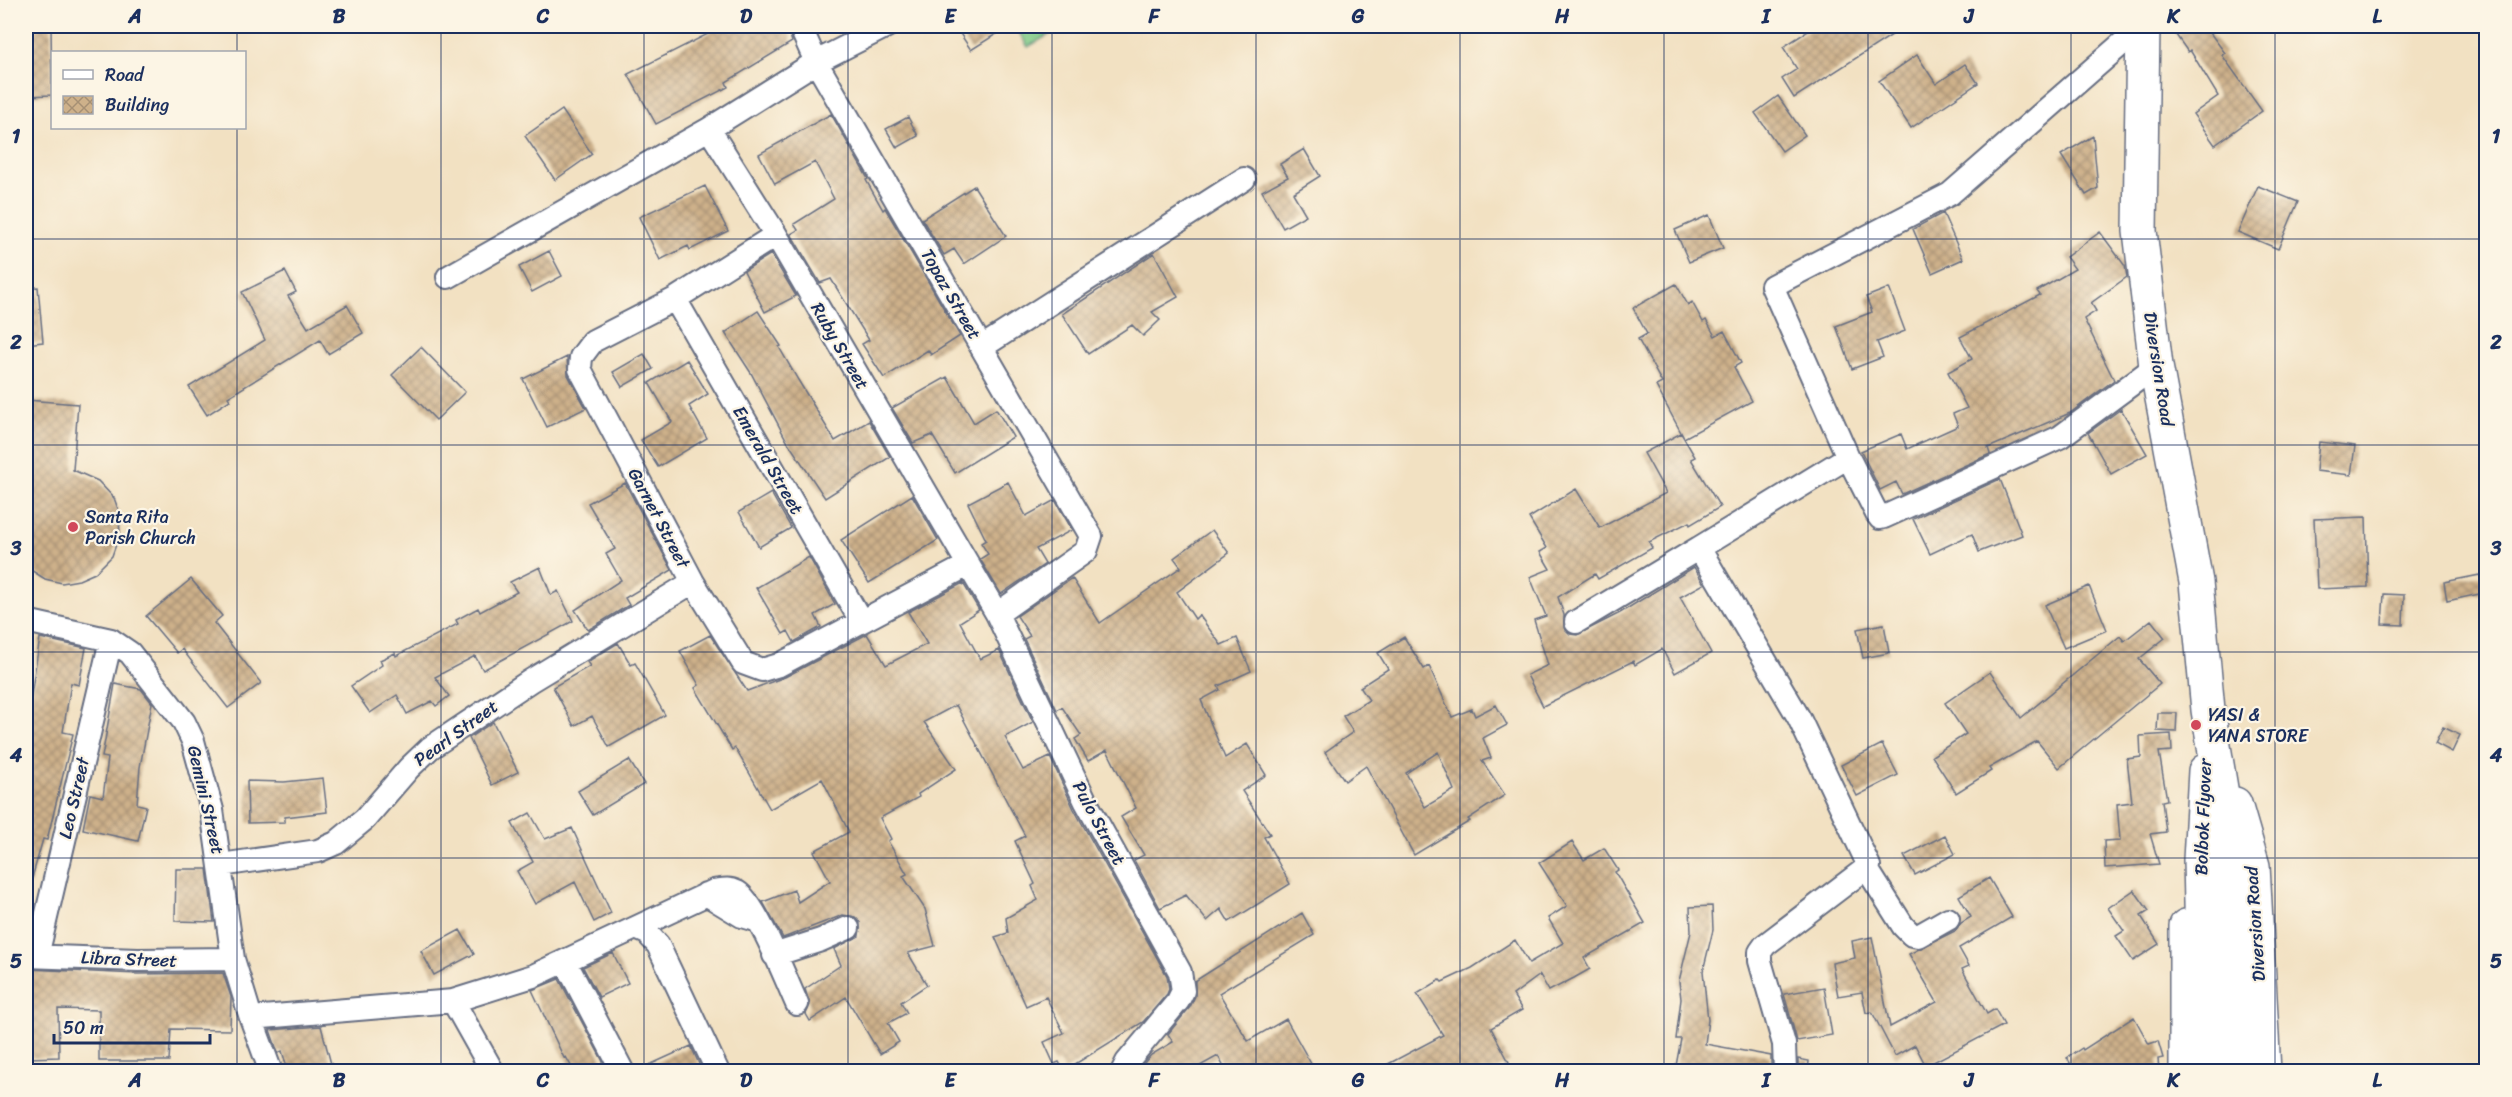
<svg xmlns="http://www.w3.org/2000/svg" width="2512" height="1097" viewBox="0 0 2512 1097" font-family="Sriracha,sans-serif">
<style>
.grass{fill:#81cb88;stroke:#4e7d73;stroke-width:1.5}
.building{fill:url(#building-cross-hatch);fill-rule:evenodd}
.lines{fill:none;stroke-linecap:round;stroke-linejoin:round}
.street-casing{stroke:#666d81;stroke-width:26}
.primary-casing{stroke:#666d81;stroke-width:36}
.highway-casing{stroke:#666d81;stroke-width:36}
.street{stroke:#fff;stroke-width:22}
.primary{stroke:#fff;stroke-width:33}
.highway{stroke:#fff;stroke-width:33}
.grid{fill:none;stroke:#1b2f5e;stroke-width:1.5;stroke-opacity:0.55}
.poi-dot{fill:#d1495b;stroke:#fcf5e5;stroke-width:2}
.labels{text-anchor:middle;stroke-width:4.5;stroke-linejoin:round;paint-order:stroke}
.street-label{font-size:18px;fill:#1b2f5e;stroke:#fcf5e5}
.poi-label{font-size:18px;fill:#1b2f5e;stroke:#fcf5e5;text-anchor:start}
.neatline{fill:none;stroke:#1b2f5e;stroke-width:2}
.grid-label{font-size:20px;text-anchor:middle;font-weight:bold;fill:#1b2f5e}
</style>
<defs>
<pattern id="building-cross-hatch" width="8" height="8" patternUnits="userSpaceOnUse" patternTransform="scale(1.5)"><rect width="8" height="8" fill="#ceb18a"/><path d="M0 0l8 8M0 8l8-8" fill="none" stroke="#a69074"/></pattern>
</defs>
<rect width="100%" height="100%" fill="#fcf5e5"/>
<filter id="ink" filterUnits="userSpaceOnUse"><feTurbulence type="fractalNoise" baseFrequency=".0167" numOctaves="2"/><feDisplacementMap in="SourceGraphic" scale="12" xChannelSelector="R" yChannelSelector="G"/><feConvolveMatrix kernelMatrix="1 2 1 2 8 2 1 2 1" color-interpolation-filters="sRGB"/></filter>
<filter id="wash" filterUnits="userSpaceOnUse"><feTurbulence type="fractalNoise" baseFrequency=".008" numOctaves="4" result="noise"/><feDisplacementMap in="SourceGraphic" scale="24" xChannelSelector="R" yChannelSelector="G"/><feGaussianBlur stdDeviation="1.35" result="paint"/><feColorMatrix in="noise" values="0 0 0 0 0 0 0 0 0 0 0 0 0 0 0 0 0 1.4 0 .05"/><feComposite in="paint" operator="in"/></filter>
<g filter="url(#wash)">
<rect width="100%" height="100%" fill="#f2e1c2"/>
<!-- grass -->
<path class="grass" d="M1015,26H1064L1028,47Z"/>
<g id="blocks">
<!-- building -->
<path class="building" d="M51,26L52,95L26,96V28Z
M709,26H787L792,42L726,82L728,87L656,124L628,74L712,32Z
M955,26H1009L971,50Z
M1816,26H1906L1794,98L1782,79L1797,69L1783,47Z
M2189,26H2205L2225,53L2222,55L2262,111L2215,145L2193,114L2218,96L2190,50L2188,52L2176,35Z
M1917,55L1936,84L1965,64L1978,83L1911,128L1879,81Z
M1778,96L1805,135L1782,151L1755,113Z
M562,110L592,154L555,180L525,136Z
M831,114L868,179L866,180L883,210L885,208L960,336L931,355L928,350L884,378L862,344L869,340L831,279L820,283L791,234L798,230L794,224L834,199L815,162L775,184L759,154Z
M908,117L918,136L897,148L886,129Z
M2093,136L2098,188L2086,195L2061,155Z
M1304,149L1320,176L1293,193L1306,215L1283,228L1262,191L1288,177L1280,164Z
M705,186L728,231L690,250L688,246L660,260L639,217Z
M974,186L1006,236L964,264L954,249L944,255L922,219Z
M2258,186L2298,202L2278,249L2238,232Z
M1943,213L1963,259L1932,273L1913,229Z
M1709,215L1723,248L1689,262L1675,230Z
M2100,232L2125,266L2127,277L2091,303L2096,311L2084,319L2114,380L2070,413L1988,448L1990,454L1902,494L1896,482L1880,490L1861,451L1901,434L1907,449L1958,426L1953,414L1967,408L1948,372L1972,359L1960,337L2040,295L2037,291L2075,269L2066,257Z
M549,251L562,276L532,292L519,267Z
M1154,253L1178,297L1152,312L1160,320L1143,336L1132,325L1088,354L1062,314Z
M771,254L796,296L765,312L744,271Z
M285,271L296,292L288,296L308,328L347,305L363,333L328,354L320,340L228,397L230,400L207,415L189,387L265,340L242,292Z
M1676,284L1688,305L1692,302L1703,322L1706,320L1715,336L1724,331L1741,363L1734,367L1752,401L1684,438L1656,386L1662,383L1638,339L1647,334L1633,308Z
M38,287L43,342L26,344V288Z
M1889,288L1905,331L1877,342L1883,357L1852,369L1836,326L1872,312L1866,297Z
M758,311L781,346L779,347L798,380L835,441L869,421L890,457L825,498L787,441L751,373L725,333Z
M421,347L465,392L436,420L392,375Z
M644,354L653,369L622,387L613,372Z
M567,357L568,375L586,408L547,427L523,379Z
M687,360L708,394L689,406L707,438L658,467L641,440L672,422L649,383Z
M947,377L974,423L996,409L1013,437L955,473L932,435L913,443L892,408Z
M26,400L78,404L73,470L98,481L114,498L118,509L120,533L112,556L95,573L79,580L62,583L45,579L26,567Z
M2121,409L2147,454L2111,474L2088,433Z
M1681,433L1695,457L1691,459L1720,507L1690,525L1689,522L1649,542L1652,548L1598,579L1595,574L1558,597L1564,615V628L1570,634L1577,635L1620,613L1694,567L1704,584L1680,597L1711,653L1675,673L1662,649L1635,665L1633,661L1543,706L1527,675L1548,665L1534,620L1546,616L1530,577L1550,569L1540,552L1547,548L1529,518L1576,489L1600,528L1666,493L1644,453Z
M2319,442L2355,446L2351,475L2316,471Z
M2000,479L2022,535L1979,552L1972,534L1930,554L1913,519Z
M1008,482L1026,516L1055,500L1072,530L1036,549L1045,564L1001,594L980,559L988,554L981,543L986,540L968,503Z
M625,483L672,570L625,598L629,605L588,630L575,610L621,580L606,554L615,549L588,503Z
M771,493L791,528L759,547L739,512Z
M912,495L938,540L869,583L841,540Z
M2366,517L2368,587L2317,589L2314,519Z
M1212,530L1229,553L1177,592L1195,619L1199,615L1221,645L1237,638L1251,671L1218,686L1220,690L1201,700L1225,758L1247,744L1266,775L1242,791L1270,834L1264,837L1290,884L1229,922L1221,909L1207,921L1186,895L1160,908L1134,860L1144,855L1121,817L1136,808L1107,750L1088,761L1075,739L1081,735L1062,707L1057,710L1024,639L1030,636L1017,616L1072,578L1100,623L1181,567L1174,558Z
M809,557L835,604L815,615L821,627L794,642L788,631L783,634L756,588Z
M540,567L551,595L558,591L573,621L483,670L475,656L435,677L449,696L436,706L432,701L407,714L397,695L370,713L351,686L382,665L380,660L395,653L396,656L458,624L456,620L478,608L480,612L517,592L510,582Z
M2480,575L2484,593L2447,601L2444,582Z
M191,579L222,616L214,623L261,683L228,708L182,649L177,653L146,616Z
M963,583L979,610L960,622L980,659L999,650L1033,722L1005,737L1023,770L1050,757L1074,809L1167,976L1169,989L1167,994L1143,1022L1064,1071L1059,1062L1054,1064L1044,1042L1064,1033L1046,997L1026,1006L995,937L1008,933L1006,918L1038,900L1032,886L1035,884L1015,841L1025,836L956,705L924,722L956,769L918,794L919,797L880,818L891,839L888,841L907,874L903,876L925,909L935,946L908,953L927,985L901,1002L907,1013L888,1023L899,1042L880,1054L846,997L810,1021L806,1014L810,1005L805,989L841,965L834,949L859,936L860,922L855,917L843,915L783,938L763,902L794,890L798,902L830,881L814,851L849,832L822,779L770,809L735,748L732,750L695,688L699,685L680,651L710,635L747,691L785,677L867,634L886,665L927,644L908,612Z
M2089,586L2107,630L2064,648L2045,605Z
M2384,594L2404,595L2403,625L2382,624Z
M2151,620L2165,638L2139,659L2160,684L2059,768L2037,741L1989,768L1991,771L1956,793L1932,756L1966,734L1945,703L1990,672L2021,718L2120,636L2124,641Z
M1884,624L1889,653L1863,658L1857,629Z
M1404,637L1424,669L1429,666L1452,717L1472,709L1475,716L1496,705L1507,725L1483,738L1491,758L1482,761L1505,795L1468,819L1470,821L1414,855L1366,766L1345,781L1325,752L1353,732L1343,716L1369,700L1360,687L1388,669L1378,653ZM1438,752L1454,790L1425,807L1406,773Z
M40,638L86,648L79,685L71,683L63,732L73,734L47,840L43,839L30,885L26,884V727Z
M618,643L631,665L635,663L665,715L609,747L592,716L574,726L553,687L590,666L587,662Z
M115,684L141,689L152,703L140,767L137,804L146,806L138,841L83,829L90,794L103,797L108,758L102,757Z
M2158,713H2177L2176,732L2157,731Z
M493,722L518,772L492,785L469,738Z
M2443,727L2460,735L2452,752L2435,743Z
M2171,734L2172,751L2159,752L2167,800L2162,801L2166,832L2150,834L2159,864L2105,868L2104,841L2120,840L2117,804L2132,802L2127,759L2141,757L2140,736Z
M1882,744L1898,775L1857,796L1841,765Z
M629,760L644,784L593,815L578,791Z
M323,778L327,812L285,817V822L248,823L247,781L284,782Z
M530,813L545,839L572,828L611,913L594,922L575,882L535,904L517,871L533,862L512,823Z
M1945,835L1955,854L1915,875L1904,856Z
M1572,842L1584,860L1604,848L1618,870L1615,872L1645,923L1584,958L1590,969L1574,978L1549,991L1540,975L1513,995L1522,1010L1491,1028L1509,1062L1492,1071H1375L1443,1035L1417,994L1440,980L1442,982L1472,968L1515,940L1529,963L1563,943L1548,918L1567,906L1539,863Z
M176,869H207L214,922L175,921Z
M1989,878L2012,917L1959,948L1969,966L1962,969L1987,1014L1995,1009L2004,1025L1926,1066L1915,1045L1895,1056L1872,1012L1866,1013L1862,992L1838,996L1832,963L1855,958L1852,941L1872,937L1890,1027L1937,1002L1909,954L1955,931L1961,923L1971,917L1959,896Z
M2134,890L2149,911L2141,916L2159,944L2133,961L2116,936L2124,931L2108,908Z
M1712,906L1713,930L1703,971L1708,1020L1705,1044L1771,1056V1071H1675L1681,1039H1676L1681,999L1679,981L1691,932L1690,907Z
M1302,913L1314,935L1219,993L1248,1041L1286,1019L1315,1071H1226L1218,1056L1191,1071H1137L1151,1055L1173,1042L1168,1034L1190,1007L1195,996V981Z
M460,930L474,954L434,975L421,951Z
M613,953L628,983L599,997L583,967Z
M26,969L138,974L223,973L231,997L230,1030L171,1029L169,1061H99V1010L58,1009L59,1057L28,1058Z
M559,979L608,1071H574L566,1057L564,1058L532,990Z
M1824,987L1832,1035L1797,1041L1784,994Z
M2134,1017L2149,1044L2158,1041L2163,1058L2158,1059L2159,1071H2075L2067,1058L2082,1048L2083,1050Z
M321,1026L331,1064L301,1071H288L282,1051L278,1053L270,1030Z
M691,1046L702,1071H636Z
M1798,1059L1809,1061L1808,1071H1798Z"/>
</g>
</g>
<g filter="url(#ink)">
<use href="#blocks" fill-opacity="0" stroke="#666d81" stroke-width="1.5"/>
<g class="lines">
<defs>
<path id="street" d="M800,26L816,62L1091,536L1086,551L997,614
M709,129L776,235L997,614L1086,802L1180,972L1183,991L1178,1001L1127,1062L1122,1072
M776,235L675,299L593,341L581,357L580,369L693,582L743,663L762,670L779,665L968,565
M448,277L709,129L816,62L887,26
M675,299L861,621
M982,347L1244,179
M1848,457L1877,514L1880,518L1884,517L2060,437L2156,366
M26,621L111,640L130,653L184,722L193,741L212,810L233,959L251,1018L271,1072
M1576,622L1699,548
M221,865L318,851L336,843L365,819L409,768L430,748L530,681L693,582
M1867,869L1903,926L1912,935L1918,936L1948,919
M706,894L742,916L759,921
M636,928L647,933L658,945L718,1072
M774,955L821,940L848,928
M26,956L138,960L233,959
M37,956L111,640
M565,961L623,1072
M453,1001L493,1072
M251,1018L453,1001L533,976L714,891C722,890 729,888 737,892C757,904 786,980 797,1004
M1785,1072L1784,1044L1760,961V952L1765,945L1869,866L1799,718L1699,548L1848,457L1772,286L1950,194L2142,26"/>
<path id="primary" d="M2235,804L2253,866L2264,1072
M2186,926V1072"/>
<path id="highway" d="M2143,26L2140,231L2156,366L2196,582L2208,710L2233,861L2237,1072
M2205,771L2200,860L2205,1072"/>
</defs>
<!-- street casing -->
<use href="#street" class="street-casing"/>
<!-- primary casing -->
<use href="#primary" class="primary-casing"/>
<!-- highway casing -->
<use href="#highway" class="highway-casing"/>
<!-- street -->
<use href="#street" class="street"/>
<!-- primary -->
<use href="#primary" class="primary"/>
<!-- highway -->
<use href="#highway" class="highway"/>
</g>
</g>
<!-- grid -->
<path class="grid" d="M237,26V52M441,26V1072M644,26V1072M848,26V1072M1052,26V1072M1256,26V1072M1460,26V1072M1664,26V1072M1868,26V1072M2071,26V1072M2275,26V1072M237,128V1072M26,239H2486M26,445H2486M26,652H2486M26,858H2486"/>
<!-- markers -->
<g class="poi-dot">
<circle cx="73" cy="527" r="6"/>
<circle cx="2196" cy="725" r="6"/>
</g>
<g class="labels">
<!-- street labels -->
<g class="street-label">
<text transform="translate(951 294) rotate(60)" y="6">Topaz Street</text>
<text transform="translate(840 346) rotate(60)" y="6">Ruby Street</text>
<text transform="translate(2159 369) rotate(81)" y="6">Diversion Road</text>
<text transform="translate(768 460) rotate(60)" y="6">Emerald Street</text>
<text transform="translate(659 518) rotate(62)" y="6">Garnet Street</text>
<text transform="translate(456 733) rotate(-36)" y="6">Pearl Street</text>
<text transform="translate(74 798) rotate(-77)" y="6">Leo Street</text>
<text transform="translate(206 800) rotate(77)" y="6">Gemini Street</text>
<text transform="translate(2203 817) rotate(-88)" y="6">Bolbok Flyover</text>
<text transform="translate(1099 823) rotate(62)" y="6">Pulo Street</text>
<text transform="translate(2255 924) rotate(-94)" y="6">Diversion Road</text>
<text transform="translate(129 959) rotate(2)" y="6">Libra Street</text>
</g>
<!-- poi labels -->
<g class="poi-label">
<text x="85" y="523">Santa Rita<tspan x="85" dy="21">Parish Church</tspan></text>
<text x="2208" y="721">YASI &amp;<tspan x="2208" dy="21">YANA STORE</tspan></text>
</g>
</g>
<!-- margin -->
<rect width="2512" height="1097" fill="none" stroke="#fcf5e5" stroke-width="66"/>
<!-- legend -->
<rect x="51" y="51" width="195" height="78" fill="#fcf5e5" stroke="#a2a6af" stroke-width="1.5"/>
<rect x="63" y="70" width="30" height="9" fill="#ffffff" stroke="#a2a6af" stroke-width="1.5"/>
<text x="105" y="81" font-size="18" fill="#1b2f5e">Road</text>
<rect x="63" y="96" width="30" height="18" fill="url(#building-cross-hatch)" stroke="#a2a6af" stroke-width="1.5"/>
<text x="105" y="111" font-size="18" fill="#1b2f5e">Building</text>
<!-- scale -->
<path d="M54 1034v9h156v-9" fill="none" stroke="#1b2f5e" stroke-width="3"/>
<text x="63" y="1034" font-size="18" fill="#1b2f5e" stroke="#fcf5e5" stroke-width="4.5" paint-order="stroke">50 m</text>
<rect x="33" y="33" width="2446" height="1031" class="neatline"/>
<g class="grid-label">
<text x="135" y="23">A</text>
<text x="339" y="23">B</text>
<text x="543" y="23">C</text>
<text x="746" y="23">D</text>
<text x="950" y="23">E</text>
<text x="1154" y="23">F</text>
<text x="1358" y="23">G</text>
<text x="1562" y="23">H</text>
<text x="1766" y="23">I</text>
<text x="1969" y="23">J</text>
<text x="2173" y="23">K</text>
<text x="2377" y="23">L</text>
<text x="16" y="143">1</text>
<text x="2496" y="143">1</text>
<text x="16" y="349">2</text>
<text x="2496" y="349">2</text>
<text x="16" y="555">3</text>
<text x="2496" y="555">3</text>
<text x="16" y="762">4</text>
<text x="2496" y="762">4</text>
<text x="16" y="968">5</text>
<text x="2496" y="968">5</text>
<text x="135" y="1087">A</text>
<text x="339" y="1087">B</text>
<text x="543" y="1087">C</text>
<text x="746" y="1087">D</text>
<text x="950" y="1087">E</text>
<text x="1154" y="1087">F</text>
<text x="1358" y="1087">G</text>
<text x="1562" y="1087">H</text>
<text x="1766" y="1087">I</text>
<text x="1969" y="1087">J</text>
<text x="2173" y="1087">K</text>
<text x="2377" y="1087">L</text>
</g>
</svg>
